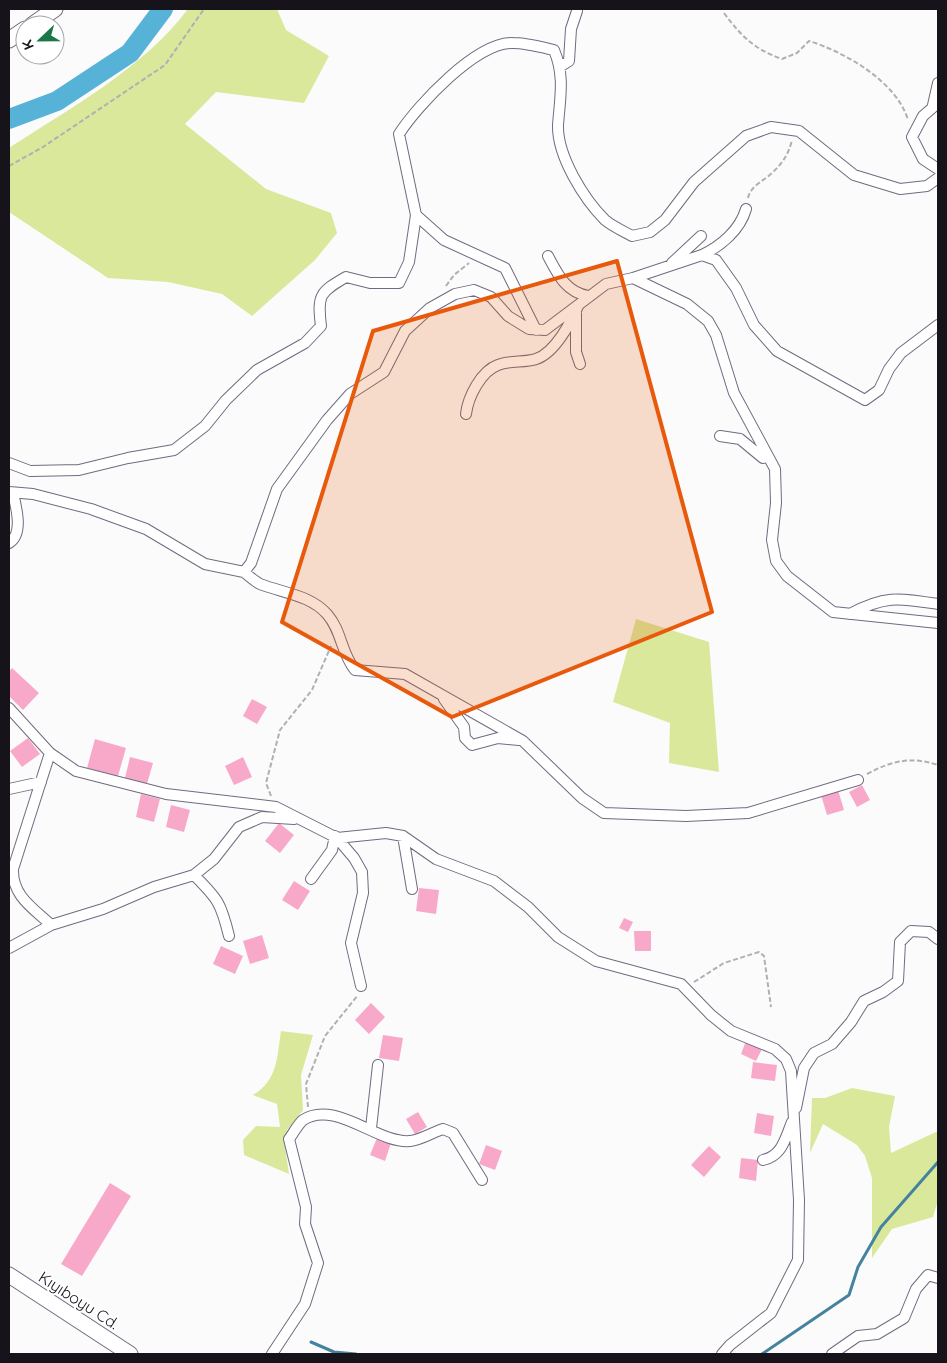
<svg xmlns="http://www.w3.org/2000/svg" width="947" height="1363" viewBox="0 0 947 1363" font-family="Quicksand,sans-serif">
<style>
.green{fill:#dae89b}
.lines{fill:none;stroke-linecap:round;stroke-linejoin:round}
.stream{stroke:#44829f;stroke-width:3}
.river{stroke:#57b2d7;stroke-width:20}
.building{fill:#f8a9ca}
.street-casing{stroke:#726a80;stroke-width:12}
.secondary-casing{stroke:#726a80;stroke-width:17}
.path{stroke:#b0afb2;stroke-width:2;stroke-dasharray:5 2.5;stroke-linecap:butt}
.street{stroke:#fff;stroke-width:10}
.secondary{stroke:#fff;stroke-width:15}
.marked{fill:#e8590c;fill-opacity:0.2;stroke:#e8590c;stroke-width:4;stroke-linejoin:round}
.labels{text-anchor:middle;stroke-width:4;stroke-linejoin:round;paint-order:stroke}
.street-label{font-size:16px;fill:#16131b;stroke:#fff}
</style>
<rect width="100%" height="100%" fill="#fbfbfb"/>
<!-- green -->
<path class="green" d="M188,9H277L286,30L329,56L304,103L216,92L185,124L266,189L331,213L337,233L315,260L252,316L222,294L168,282L108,278L9,212V148C70,108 144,68 188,9Z
M636,619L709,642L719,772L669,763L670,723L613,702Z
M281,1031L313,1035L301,1075L303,1110L287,1130L284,1140L289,1174L244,1155L243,1140L256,1126L280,1127L277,1104L253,1095C278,1080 277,1057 281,1031Z
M852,1088L895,1096L889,1127L891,1153L938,1131V1200L933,1217L892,1229L872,1258V1178L865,1156L857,1145L823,1124L810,1153L812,1098H825Z"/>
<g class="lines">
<!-- stream -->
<path class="stream" d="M311,1342L334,1352L356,1354
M762,1354L849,1295L858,1267L881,1227L938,1162"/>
<!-- river -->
<path class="river" d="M9,119L57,101L130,53L163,9"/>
</g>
<!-- building -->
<path class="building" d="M12,668L39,693L23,710L9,696V672Z
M252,699L267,707L257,724L243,716Z
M28,738L40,754L22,767L10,751Z
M95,739L126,748L118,776L87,768Z
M130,757L153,763L147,784L125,778Z
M243,757L252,777L234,785L225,766Z
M862,785L870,800L857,807L849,792Z
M838,790L844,810L827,815L821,795Z
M141,794L160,799L154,822L136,817Z
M171,805L190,810L184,832L166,827Z
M279,823L294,835L280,853L265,841Z
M294,881L310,891L298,910L282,900Z
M419,888L439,890L436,914L416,911Z
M624,918L633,922L628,932L619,928Z
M634,931H651V951H635Z
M262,935L269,958L250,964L243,941Z
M221,946L243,956L235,974L213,964Z
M371,1003L385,1017L369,1034L355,1020Z
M383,1035L403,1038L399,1061L379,1058Z
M746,1041L762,1049L756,1061L741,1054Z
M753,1062L777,1065L775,1081L751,1078Z
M418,1112L427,1127L415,1134L406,1119Z
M757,1113L774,1116L771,1136L754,1133Z
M377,1138L391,1143L385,1161L370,1155Z
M486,1145L502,1151L495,1170L479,1164Z
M709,1146L721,1157L704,1177L691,1165Z
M741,1158L758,1160L756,1181L739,1178Z
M110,1183L131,1196L82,1276L61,1264Z"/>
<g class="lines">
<defs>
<path id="street" d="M561,66L569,61L571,29L577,11
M938,103L923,116L912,137L923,159L938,169
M933,105L938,83
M702,255C721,246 740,230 746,209
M548,256C558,275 566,292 588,296
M672,263L701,236
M633,278L702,255L716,260L736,288L754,325L777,351L865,400L879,390L889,369L901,353L938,325
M576,313V352L580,364
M536,330L505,268L444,240L416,215L399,134C417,106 476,42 513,43C526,43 541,47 554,50C565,76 560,98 558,125C557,156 584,199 605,220C612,226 623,231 632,236L650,232L665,220L694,182L746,136L771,127L799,131L854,175L900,189L927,186L938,178
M466,414C468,397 481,371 498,365C510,360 524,363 536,359C555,353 571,322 578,306
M720,436L740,439L763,458
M9,463L30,471L79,470L128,458L174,450L205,426L226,400L257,370L305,343L321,326C317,295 320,292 346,277L370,283H399L409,262L416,215
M9,492L33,494L91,509L146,529L205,564L244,572L251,563L277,489L327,420L350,394L384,372L405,331L430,308L455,294L474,290L491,297L508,316L529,329L545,330L606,284L633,278L687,304L708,321L716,335L734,393L775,469L776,503L772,540L776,561L787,576L833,612L938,623
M9,543C24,534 16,507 13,493
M244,572C249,576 254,581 260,584C283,593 310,595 327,614C342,631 341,653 355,670L405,674L523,741L582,798L604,813L686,816L748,813L858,780
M850,614C885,595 899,598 938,604
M444,699L464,727L465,738L472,745L498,738L519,740
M9,708L50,753L76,771L166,794L276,807L337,838L386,833L403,836L436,859L494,881L528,907L558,937L596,961L681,984L711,1015L731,1031L775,1049L786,1059L791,1071L799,1200L798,1260L771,1313L730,1345L722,1354
M50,753L13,869C12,896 33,908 51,925
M9,789L41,782
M403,836L412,889
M337,838L354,858L362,872L363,893L351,943L361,986
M194,875C218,899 221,903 229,936
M311,879L332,850L335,836
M9,948L51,925L103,909L154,887L194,875L214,859L239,827L262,817L294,819
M796,1108L804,1068L814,1053L832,1044L851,1022L864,1001L883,992L898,981L900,942L911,931L929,932L938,939
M371,1128L378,1065
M763,1160C782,1156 785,1139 792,1122
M272,1354L305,1304L318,1263L305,1224L306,1207L289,1139C293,1134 298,1124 303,1120C335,1099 378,1144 410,1141C421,1140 433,1132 443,1129L453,1133L482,1180
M832,1354L858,1336L877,1334L904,1318L916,1289L928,1275L938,1278"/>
<path id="secondary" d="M32,25L55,9
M9,40L25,29
M9,1275L130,1354"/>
</defs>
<!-- street casing -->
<use href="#street" class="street-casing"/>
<!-- secondary casing -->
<use href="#secondary" class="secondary-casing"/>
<!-- path -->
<path class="path" d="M724,13C742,37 754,49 782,59L797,53L809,41C845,52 897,82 908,120
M9,166L43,147L165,65L204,9
M748,198C751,185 764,181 772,173C783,163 789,153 792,140
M446,286L454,275L469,263
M867,774C891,761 911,756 938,765
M271,796L266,783L280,730L312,690L331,646
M694,982L724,963L759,952L764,956L771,1007
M308,1107L306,1084L325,1036L358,995"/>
<!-- street -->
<use href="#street" class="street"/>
<!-- secondary -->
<use href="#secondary" class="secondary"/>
</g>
<!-- marked area -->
<path class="marked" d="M617,261L712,612L452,717L282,622L373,331Z"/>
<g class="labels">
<!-- street labels -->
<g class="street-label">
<text transform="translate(79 1300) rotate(33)" y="6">Kıyıboyu Cd.</text>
</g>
</g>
<!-- border -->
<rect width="947" height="1363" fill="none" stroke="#16131b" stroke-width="20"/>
<!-- north arrow -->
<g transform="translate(40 40) rotate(248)"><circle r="24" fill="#ffffff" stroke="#a2a1a4"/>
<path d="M0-4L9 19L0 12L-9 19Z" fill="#1c764a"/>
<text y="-8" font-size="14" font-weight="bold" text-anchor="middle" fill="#16131b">K</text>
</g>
</svg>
